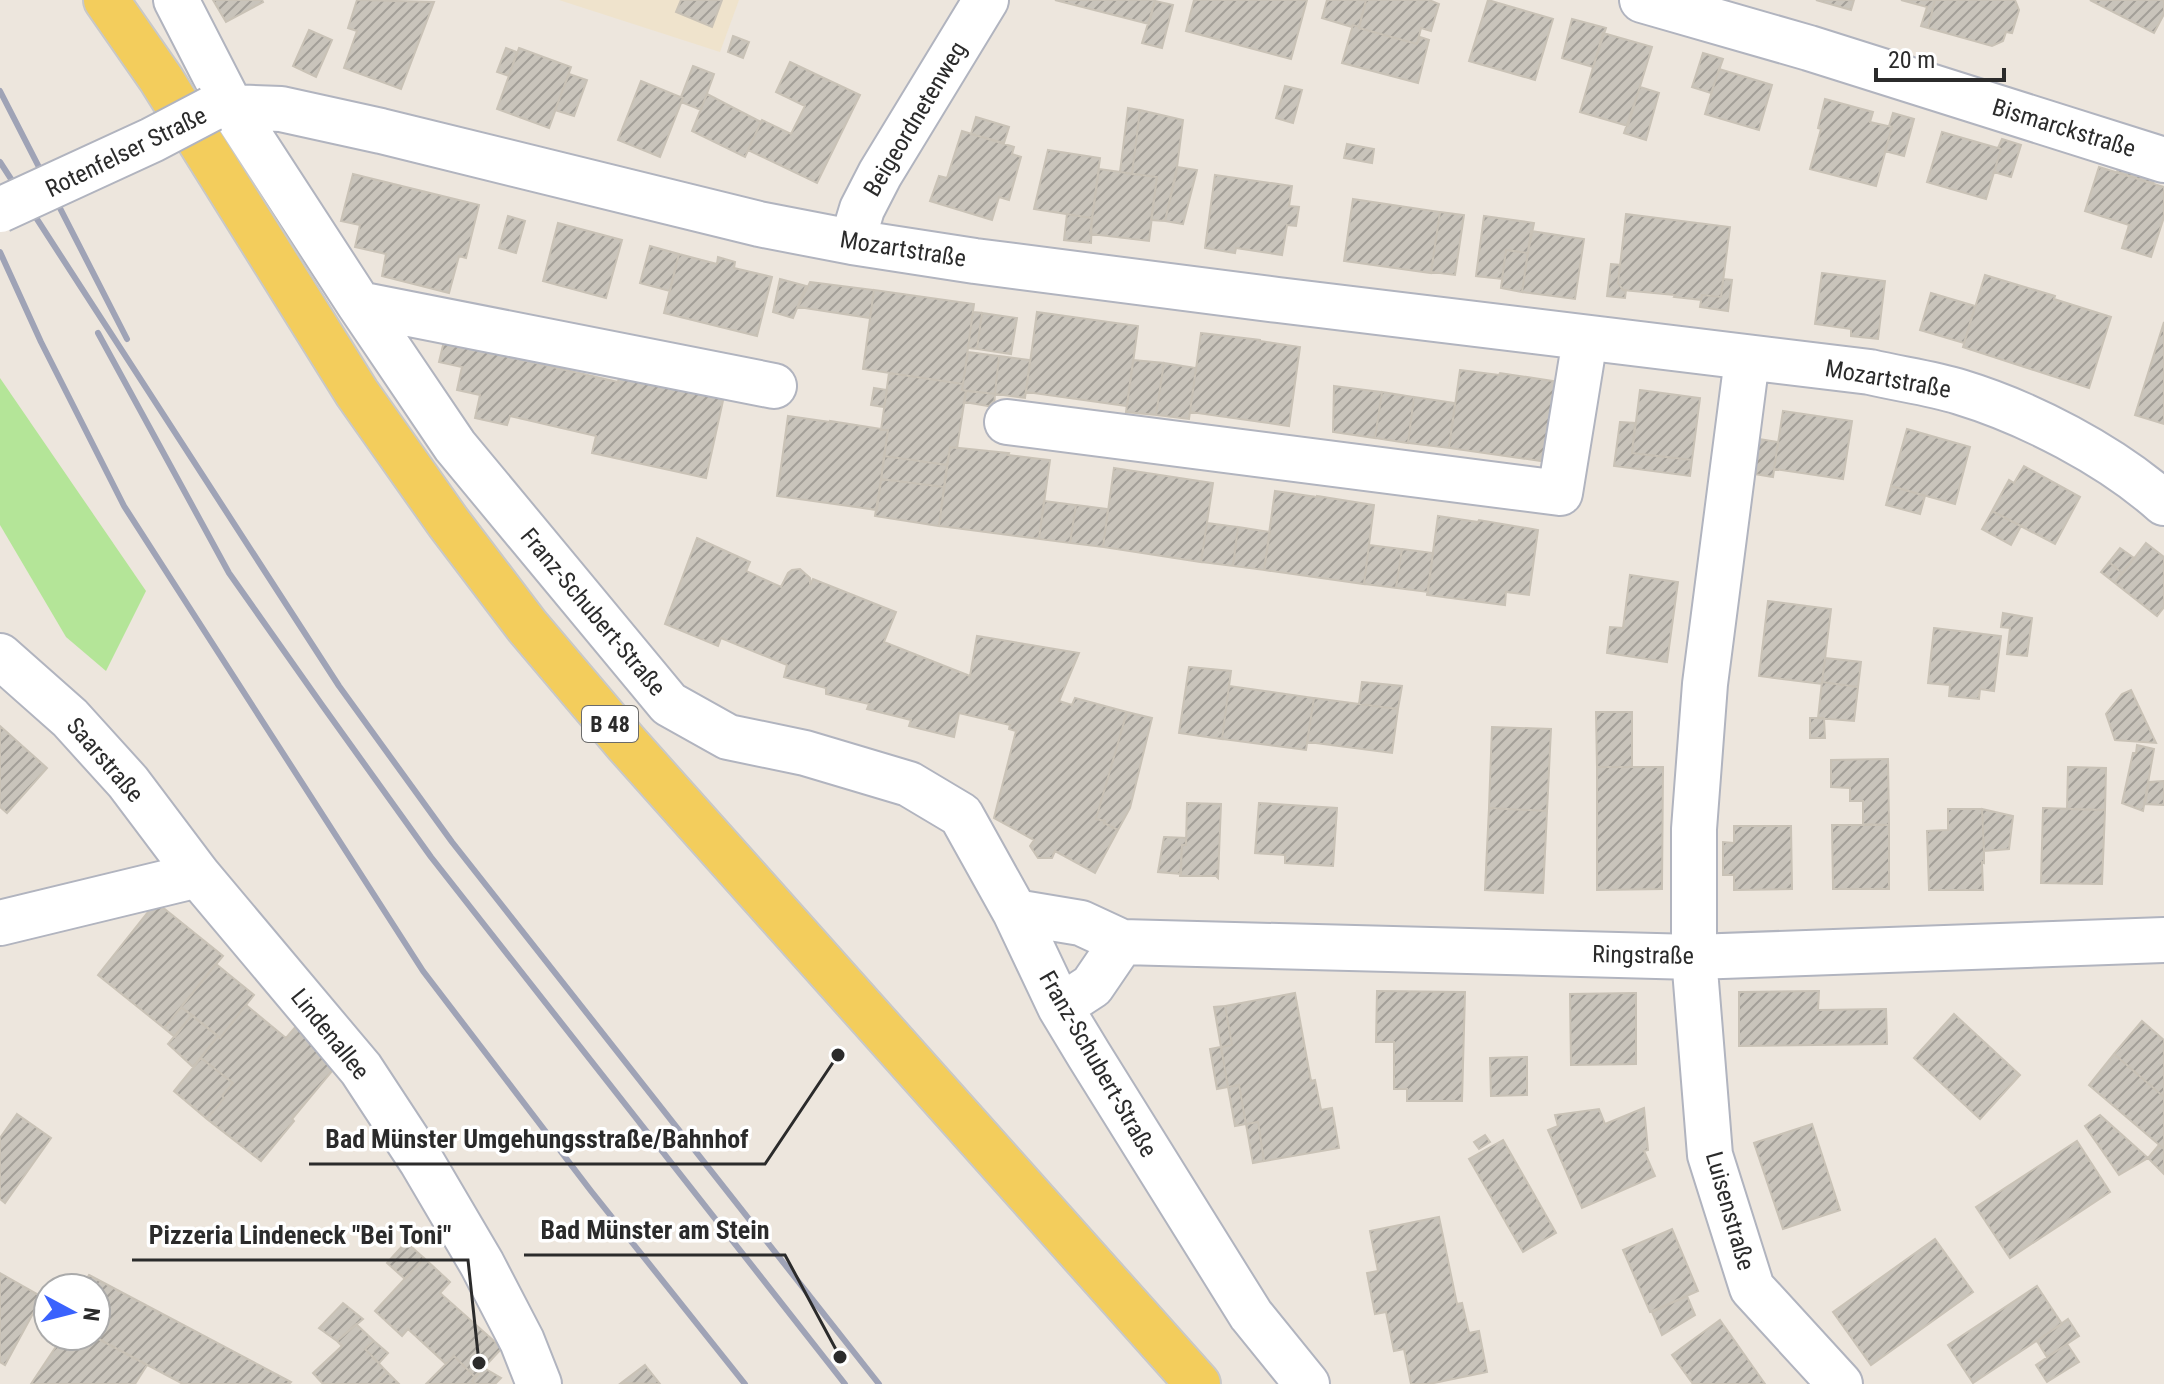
<svg xmlns="http://www.w3.org/2000/svg" width="2164" height="1384" viewBox="0 0 2164 1384" font-family="'Roboto Condensed',sans-serif">
<style>
.education{fill:#efe3cc}
.grass{fill:#b4e598}
.building{fill:url(#building-hatch);stroke:#c9c2b6;stroke-width:2}
.lines{fill:none;stroke-linecap:round;stroke-linejoin:round}
.minor-casing{stroke:#b1b4bf;stroke-width:48}
.major-casing{stroke:#c8c8c8;stroke-width:48}
.minor{stroke:#fff;stroke-width:44}
.major{stroke:#f3cd5c;stroke-width:44}
.rail{stroke:#9fa3b6;stroke-width:6}
.minor-bridge-casing{stroke:#b1b4bf;stroke-width:48;stroke-linecap:butt}
.minor-bridge{stroke:#fff;stroke-width:44}
.labels{text-anchor:middle;stroke-width:7;stroke-linejoin:round;paint-order:stroke}
.shield{fill:#fff;stroke:#6b6b6b;stroke-width:2}
.shield-label{font-size:22px;font-weight:bold;fill:#2b2b2b}
.street-label{font-size:24px;fill:#2b2b2b;stroke:#fff}
.leader{fill:none;stroke:#2b2b2b;stroke-width:3}
.callout-dot{fill:#2b2b2b;stroke:#fff;stroke-width:3}
.callout-label{font-size:26px;text-anchor:middle;font-weight:bold;fill:#2b2b2b;stroke:#fff;stroke-width:7;stroke-linejoin:round;paint-order:stroke}
</style>
<defs>
<pattern id="building-hatch" width="6" height="6" patternUnits="userSpaceOnUse" patternTransform="scale(2)"><rect width="6" height="6" fill="#c9c4bb"/><path d="M-1 1l2-2M0 6l6-6M5 7l2-2" fill="none" stroke="#a39f98"/></pattern>
</defs>
<rect width="100%" height="100%" fill="#ede6dd"/>
<!-- education -->
<path class="education" d="M559,0H739L720,52Z"/>
<!-- grass -->
<path class="grass" d="M0,378L146,591L106,671L66,637L0,525Z"/>
<!-- building -->
<path class="building" d="M213,0H262L263,2L226,22Z
M357,0L434,2L401,89L344,68L357,31L348,28Z
M681,0H722L712,27L676,12Z
M1055,0H1155L1149,24Z
M1194,0H1307L1291,59L1186,31Z
M1327,0H1366L1359,27L1353,25L1352,27L1322,18Z
M1366,0H1429L1439,4L1431,31L1421,28L1417,44L1359,28Z
M1488,0L1553,19L1535,80L1469,61Z
M1816,0H1854L1851,10Z
M1901,0H1935L1928,28L1921,26L1927,7Z
M1935,0H2015L2019,10L2012,33L2006,32L2003,41L1992,46L1928,28Z
M2090,0H2164V14L2154,33Z
M1155,1L1173,5L1162,48L1142,43Z
M1572,19L1606,28L1593,67L1562,58Z
M1353,25L1359,27V28L1417,44L1420,37L1429,40L1418,83L1342,63Z
M309,30L332,40L316,77L293,66Z
M1603,33L1652,47L1628,126L1580,112Z
M733,36L749,42L743,58L728,52Z
M506,48L517,52L509,76L497,72Z
M519,48L571,67L549,128L497,109Z
M1703,53L1723,59L1711,93L1692,87Z
M790,62L860,95L817,183L748,150L762,120L791,134L805,106L776,92Z
M693,66L714,74L701,110L681,102L683,98L681,97Z
M1719,69L1772,85L1759,130L1705,114Z
M569,74L587,80L574,116L555,110Z
M641,81L683,98L660,157L618,140Z
M1285,86L1302,90L1293,123L1276,118Z
M1640,87L1659,93L1646,140L1624,133Z
M707,94L761,122L745,157L692,131Z
M1825,99L1873,112L1870,122L1892,127L1876,186L1810,169L1821,129L1818,128Z
M1128,108L1140,110L1132,174L1120,172Z
M1140,110L1183,120L1176,175L1165,221L1151,220L1157,177L1132,174Z
M1893,113L1914,119L1904,156L1885,151L1892,127L1889,126Z
M976,117L1009,127L1004,143L971,134Z
M962,131L1014,147L1012,154L1021,157L1009,200L999,197L992,220L930,201L939,176L947,178Z
M1942,132L2001,149L1986,199L1927,182Z
M2002,139L2021,145L2011,177L1994,172L2001,149L1998,148Z
M1347,144L1374,149L1372,163L1344,158Z
M1048,150L1100,158L1092,218L1034,209Z
M2123,152L2160,164L2153,184L2117,172Z
M1177,167L1197,170L1183,224L1165,221Z
M2099,167L2164,187V217L2151,257L2122,248L2129,225L2085,211Z
M1099,169L1157,177L1149,241L1090,234Z
M353,174L479,205L466,258L459,256L449,293L382,276L386,254L355,247L360,225L341,221Z
M1215,175L1292,186L1289,206L1299,207L1296,226L1287,225L1282,255L1236,248L1235,253L1205,248Z
M1353,199L1440,212L1431,273L1344,261Z
M1440,212L1464,215L1455,275L1431,272Z
M1067,214L1092,218L1091,243L1064,240Z
M1626,214L1730,227L1721,297L1702,295L1701,300L1674,297L1675,295L1623,290L1618,283Z
M508,216L525,221L516,253L499,248Z
M1484,216L1534,223L1528,253L1506,250L1502,279L1476,276Z
M558,223L622,240L606,298L543,281Z
M1531,231L1584,239L1575,299L1522,292Z
M650,246L679,254L670,291L640,283Z
M1506,250L1528,253L1522,292L1501,288Z
M679,254L717,264L718,257L735,262L734,268L772,277L757,336L664,313Z
M1611,264L1620,265L1618,283L1623,290H1626L1625,298L1607,296Z
M1822,273L1885,281L1878,339L1851,336V329L1815,324Z
M1985,275L2055,296L2054,299L2111,317L2089,388L1963,347Z
M780,279L806,286L793,318L773,312Z
M1723,279L1732,280L1728,311L1700,307L1702,295L1721,297Z
M810,282L874,290L870,318L798,307Z
M874,290L974,304L963,384L863,369Z
M1931,293L1975,306L1964,343L1920,330Z
M973,312L982,313L977,349L968,348Z
M1037,312L1138,326L1127,406L1026,392Z
M982,313L1017,318L1011,354L977,349Z
M2164,322V424L2135,415Z
M1201,333L1260,340V341L1300,347L1289,426L1190,412Z
M445,337L489,349L488,352L618,382L621,370L724,396L706,478L592,453L596,436L510,416L507,425L475,418L480,395L457,390L462,367L439,362Z
M968,352L999,356L995,394L962,390Z
M999,356L1030,360L1025,398L995,394Z
M1133,360L1164,363L1156,415L1126,412Z
M1164,363L1196,368L1189,419L1156,415Z
M1460,370L1499,375L1500,373L1560,382L1548,462L1449,448Z
M889,373L963,384L962,390L966,391L957,448L950,447L947,465L884,456L888,430H881Z
M1334,386L1382,392L1375,438L1333,432Z
M874,388L887,390L884,407L871,405Z
M1640,390L1700,398L1692,460L1632,453Z
M966,391L995,394L994,407L964,402Z
M1382,392L1414,397L1408,443L1375,438Z
M1414,397L1455,403L1449,448L1408,443Z
M1783,411L1852,421L1843,479L1774,469Z
M788,416L830,422V421L888,430L877,510L777,496Z
M1620,422L1635,423L1632,453L1692,460L1690,476L1614,466Z
M1907,429L1970,447L1955,504L1891,486Z
M1759,439L1778,442L1773,477L1754,474Z
M950,447L1009,453L1008,455L1050,460L1039,539L939,526Z
M884,456L947,465L944,487L881,479Z
M2024,466L2080,497L2055,544L1992,511L2009,480L2014,483Z
M1114,468L1213,483L1201,562L1103,547Z
M881,479L944,487L939,526L875,516Z
M1891,486L1925,496L1920,514L1886,505Z
M1275,491L1317,497V496L1374,505L1364,584L1264,570Z
M1044,501L1076,505L1070,543L1039,539Z
M1076,505L1108,509L1103,547L1070,543Z
M1992,511L2021,526L2011,545L1982,529Z
M1438,516L1478,522L1479,520L1538,530L1529,595L1506,592L1505,605L1427,595Z
M1207,523L1238,527L1233,566L1201,562Z
M1238,527L1270,532L1264,570L1233,566Z
M697,538L750,562L746,571L781,587L788,573L792,570L800,569L810,578V585L813,579L896,612L884,642L970,676L977,636L1079,653L1059,701L1072,705L1075,698L1127,712L1096,819L1105,821L1104,823L1118,830L1095,873L1055,851L1052,858H1038L1030,846L1034,840L994,818L1016,731L1009,729L1010,725L959,713L954,737L909,726L911,720L867,709L869,704L826,694V688L784,677L787,665L721,638L718,646L665,624Z
M2146,543L2164,557V607L2157,616L2115,583Z
M1369,545L1402,549L1396,588L1364,584Z
M2120,548L2134,558L2122,573L2109,562Z
M1402,549L1433,553L1428,592L1396,588Z
M2109,562L2122,573L2115,583L2101,572Z
M1630,575L1678,582L1667,662L1607,653L1610,627L1623,628Z
M1768,601L1831,609L1822,684L1759,676Z
M2003,613L2032,618L2027,656L2007,654L2010,628L2001,627Z
M1934,628L2001,636L1994,691L1980,689L1979,699L1949,696L1950,685L1928,683Z
M1825,658L1861,662L1858,687L1822,682Z
M1189,667L1231,671L1222,739L1179,733Z
M1362,682L1402,686L1398,709L1359,704Z
M1822,682L1858,687L1854,721L1818,718Z
M1229,686L1314,698L1306,750L1222,739Z
M2131,690L2156,743L2115,740L2106,714L2122,694Z
M1314,698L1398,709L1392,753L1307,742Z
M1127,712L1152,718L1130,808L1118,830L1104,823L1105,821L1096,819Z
M1596,712H1632V767H1597Z
M1810,718H1824L1825,738H1810Z
M0,726L47,768L7,813L0,807Z
M1492,727L1551,729L1547,811L1489,808Z
M2137,745L2154,749L2143,811L2122,803L2133,753H2136Z
M1888,759L1889,825L1863,824V801H1850V788L1831,787V760Z
M1597,767H1663L1662,889L1597,890Z
M2068,767L2106,768L2105,810L2067,809Z
M2164,781V805L2145,804L2149,782Z
M1187,803L1221,804L1218,878L1216,876H1180L1182,845H1186Z
M1259,803L1337,808L1333,866L1285,863V855L1255,853Z
M1489,808L1547,811L1543,893L1485,890Z
M2043,808L2105,810L2102,884L2041,883Z
M1948,809H1982L1984,851V863L1982,862L1983,890H1929L1927,831L1948,830Z
M1982,809L2013,816L2009,849L1984,851Z
M1832,825H1889V889H1833Z
M1734,826H1791L1792,889L1734,890V875H1723V842L1734,843Z
M1164,837L1186,838V845H1182L1181,874L1158,872Z
M156,902L223,956L164,1028L98,975Z
M216,964L254,995L220,1038L181,1007Z
M1377,991L1465,992L1462,1101H1407V1089H1394V1042H1376Z
M1819,991L1818,1010L1886,1009L1887,1044L1739,1046V992Z
M1295,993L1311,1081L1315,1080L1321,1110L1332,1108L1339,1148L1264,1161L1258,1122L1246,1124L1239,1085L1228,1087L1221,1047L1232,1045L1225,1006Z
M1636,993V1064L1571,1065L1570,994Z
M246,1005L286,1038L298,1024L337,1065L292,1119L294,1121L261,1161L207,1119L224,1098L222,1096L233,1083L201,1058L218,1036L220,1038Z
M1225,1006L1232,1045L1221,1047L1214,1007Z
M181,1007L192,1015L175,1037L164,1028Z
M1954,1014L2020,1075L1980,1119L1914,1058Z
M192,1015L218,1036L193,1067L168,1044Z
M2142,1021L2164,1040V1097L2114,1054Z
M1221,1047L1228,1087L1217,1089L1210,1049Z
M2114,1054L2164,1097V1149L2089,1085Z
M1527,1057V1095L1491,1096L1490,1058Z
M201,1058L233,1083L222,1096L224,1098L207,1119L174,1091Z
M1239,1085L1246,1124L1235,1126L1228,1087Z
M1644,1108L1648,1150L1644,1151L1655,1176L1582,1208L1548,1130L1558,1126L1555,1115L1599,1109L1605,1124Z
M17,1114L51,1138L5,1203L0,1199V1138Z
M2100,1115L2148,1158L2119,1175L2085,1126Z
M1258,1122L1264,1161L1253,1163L1246,1124Z
M1812,1124L1840,1210L1783,1229L1754,1143Z
M1485,1135L1490,1142L1479,1149L1474,1142Z
M1503,1140L1556,1233L1523,1252L1469,1159Z
M2077,1141L2110,1192L2010,1258L1976,1207Z
M2159,1145L2164,1149V1174L2148,1158Z
M1439,1217L1457,1304L1462,1303L1469,1333L1479,1331L1487,1372L1429,1384H1411L1404,1349L1394,1351L1386,1312L1375,1314L1367,1273L1378,1271L1370,1231Z
M1672,1229L1698,1291L1650,1312L1623,1250Z
M1935,1239L1973,1292L1871,1365L1833,1312Z
M406,1242L424,1258L405,1279L387,1263Z
M424,1258L450,1282L440,1293L502,1348L475,1377L454,1356L446,1364L408,1329L402,1336L375,1311Z
M0,1273L42,1297L5,1365L0,1362Z
M89,1275L291,1382L289,1384H183L93,1336H96V1288H81Z
M2037,1286L2062,1324L1973,1383L1948,1345Z
M1687,1296L1695,1315L1662,1335L1652,1312Z
M343,1303L363,1319L337,1341L319,1328Z
M2068,1319L2079,1336L2047,1357L2037,1341Z
M1720,1320L1765,1384H1693L1672,1355Z
M356,1324L374,1341L365,1349L387,1372L375,1384H323L313,1373L342,1346L337,1341Z
M63,1336H93L147,1365L135,1384H31Z
M374,1341L388,1353L379,1363L365,1349Z
M2067,1344L2079,1362L2047,1382L2036,1365Z
M454,1356L475,1377L472,1381L476,1384H426Z
M645,1365L660,1384L621,1383Z
M484,1368L501,1378L495,1384H476L472,1381Z
M387,1372L399,1384H375Z"/>
<g class="lines">
<defs>
<path id="minor" d="M176,0L231,107L359,304L455,446L669,704L728,737L805,753L909,784L961,815L1015,912L1060,1007L1089,1055L1251,1315L1307,1384
M1642,0L1809,48L2164,160
M211,109L231,107L281,109L381,131L759,224L852,242L975,261L1278,300L1870,372C1899,379 1931,383 1960,392C2029,413 2110,455 2164,503
M852,242L862,209L880,174L986,0
M359,304L774,386
M1747,359L1705,684L1694,829V957L1710,1155L1752,1288L1840,1384
M1007,422L1560,493L1585,339
M0,656L70,718L128,782L198,875L361,1069L422,1162L482,1264L522,1341L539,1384
M1015,912L1081,923L1122,942L1092,986L1060,1007
M0,923L198,875
M1122,942L1694,957L2164,940"/>
<path id="major" d="M106,0L161,79L357,393L448,522L527,626L626,743L1198,1384"/>
</defs>
<!-- minor casing -->
<use href="#minor" class="minor-casing"/>
<!-- major casing -->
<use href="#major" class="major-casing"/>
<!-- minor -->
<use href="#minor" class="minor"/>
<!-- major -->
<use href="#major" class="major"/>
<!-- rail -->
<path class="rail" d="M0,91L127,339
M0,162L339,686L452,842L879,1384
M0,252L41,342L124,506L423,971L591,1191L745,1384
M98,333L229,573L322,705L431,857L845,1384"/>
<defs>
<path id="minor-bridge" d="M0,210L152,140L211,109"/>
</defs>
<!-- minor-bridge casing -->
<use href="#minor-bridge" class="minor-bridge-casing"/>
<!-- minor-bridge -->
<use href="#minor-bridge" class="minor-bridge"/>
</g>
<g class="labels">
<!-- shield labels -->
<rect class="shield" x="582" y="706" width="56" height="36" rx="6"/>
<g class="shield-label">
<text x="610" y="732">B 48</text>
</g>
<!-- street labels -->
<g class="street-label">
<text transform="translate(915 119) rotate(-59)" y="8">Beigeordnetenweg</text>
<text transform="translate(2064 128) rotate(17)" y="8">Bismarckstraße</text>
<text transform="translate(126 152) rotate(-26)" y="8">Rotenfelser Straße</text>
<text transform="translate(903 249) rotate(9)" y="8">Mozartstraße</text>
<text transform="translate(1888 379) rotate(10)" y="8">Mozartstraße</text>
<text transform="translate(593 612) rotate(50)" y="8">Franz-Schubert-Straße</text>
<text transform="translate(105 760) rotate(49)" y="8">Saarstraße</text>
<text transform="translate(1643 955) rotate(1)" y="8">Ringstraße</text>
<text transform="translate(330 1034) rotate(51)" y="8">Lindenallee</text>
<text transform="translate(1098 1064) rotate(60)" y="8">Franz-Schubert-Straße</text>
<text transform="translate(1730 1211) rotate(74)" y="8">Luisenstraße</text>
</g>
</g>
<!-- callouts -->
<path class="leader" d="M838 1055L765 1164H309M840 1357L785 1255H524M479 1363L468 1260H132"/>
<g class="callout-dot">
<circle cx="838" cy="1055" r="8"/>
<circle cx="840" cy="1357" r="8"/>
<circle cx="479" cy="1363" r="8"/>
</g>
<g class="callout-label">
<text x="537" y="1148">Bad Münster Umgehungsstraße/Bahnhof</text>
<text x="655" y="1239">Bad Münster am Stein</text>
<text x="300" y="1244">Pizzeria Lindeneck "Bei Toni"</text>
</g>
<!-- north arrow -->
<g transform="translate(72 1312) rotate(97)"><circle r="38" fill="#ffffff" stroke="#aaaaaa" stroke-width="2"/>
<path d="M0-6L14 30L0 20L-14 30Z" fill="#3a62fd"/>
<text y="-12" font-size="22" font-weight="bold" text-anchor="middle" fill="#2b2b2b">N</text>
</g>
<!-- scale -->
<path d="M1876 68v12h128v-12" fill="none" stroke="#2b2b2b" stroke-width="4"/>
<text x="1888" y="68" font-size="24" fill="#2b2b2b" stroke="#ffffff" stroke-width="6" paint-order="stroke">20 m</text>
</svg>
